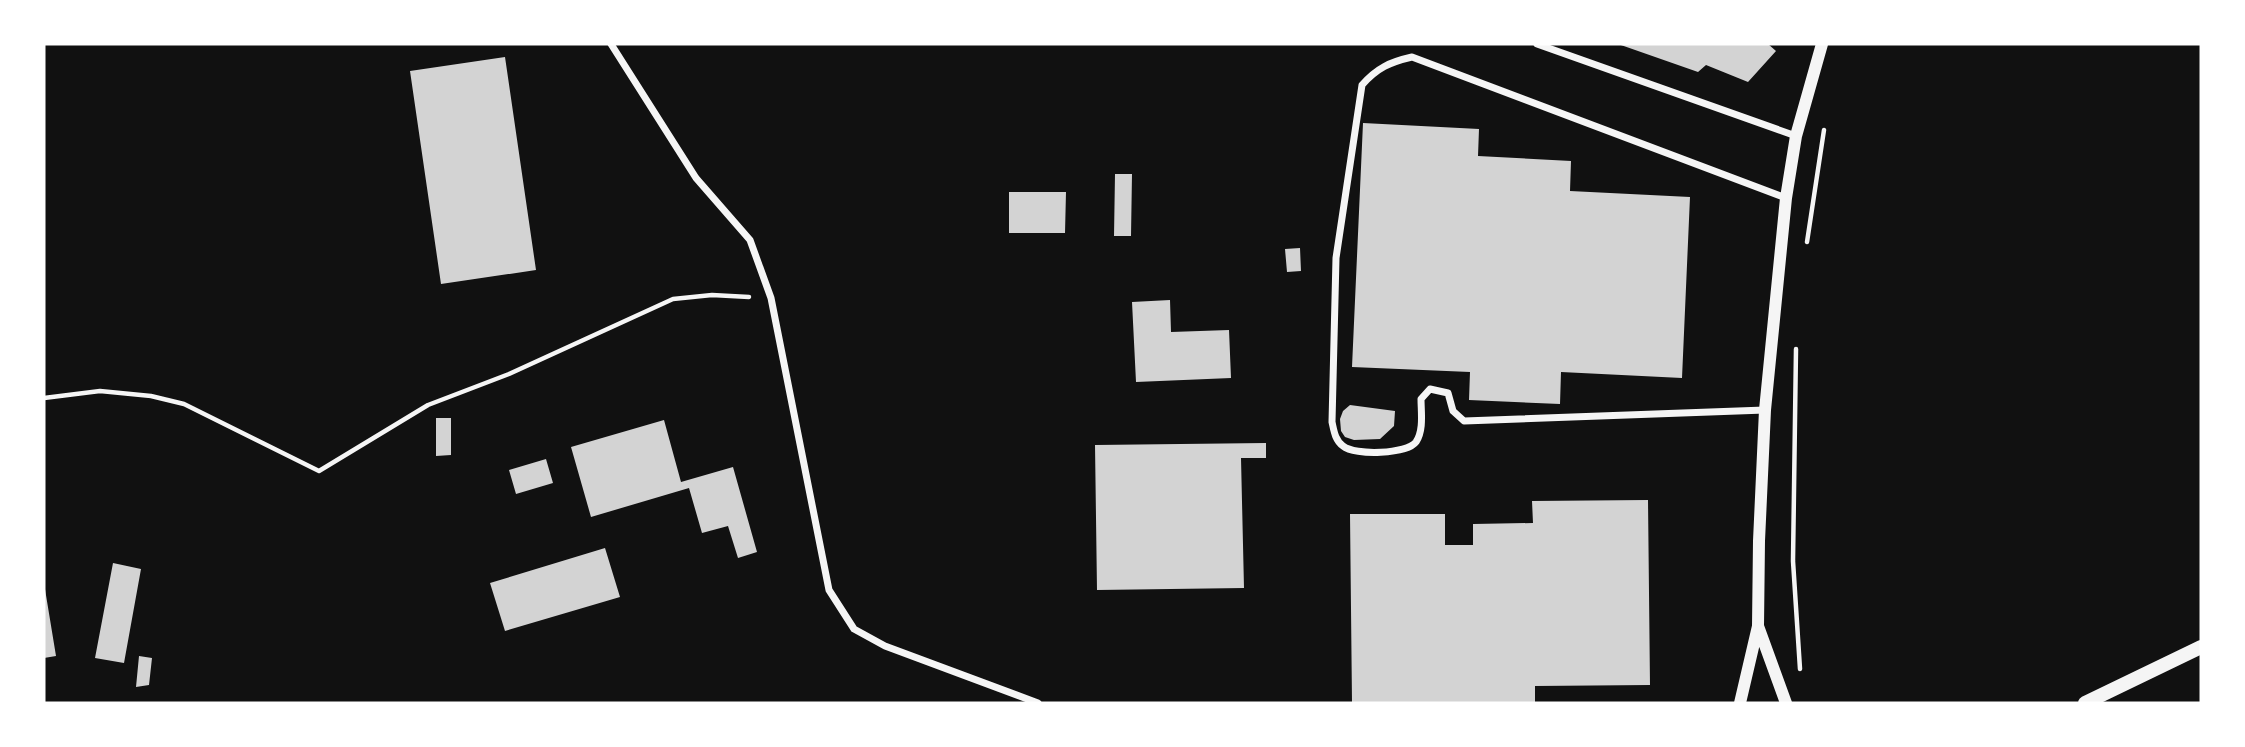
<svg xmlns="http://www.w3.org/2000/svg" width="2245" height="747" viewBox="0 0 2245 747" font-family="Mulish,sans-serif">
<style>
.building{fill:#d3d3d3}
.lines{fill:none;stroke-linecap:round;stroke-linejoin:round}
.path{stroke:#f5f5f5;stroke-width:4.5}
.minor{stroke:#f5f5f5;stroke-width:7}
.tertiary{stroke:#f5f5f5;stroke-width:12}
.secondary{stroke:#f5f5f5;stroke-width:14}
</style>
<rect width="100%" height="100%" fill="#111"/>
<!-- building -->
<path class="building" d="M1618,44H1768L1776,51L1748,82L1706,65L1698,72Z
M505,57L536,270L441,284L410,71Z
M1363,123L1479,129L1478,156L1571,161L1570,191L1690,197L1682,378L1561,372L1560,404L1469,400L1470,372L1352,367Z
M1115,174H1132L1131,236H1114Z
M1009,192H1066L1065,233H1009Z
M1300,248L1301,271L1287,272L1285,249Z
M1170,300L1171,332L1229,330L1231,378L1136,382L1132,302Z
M1350,405L1395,411L1394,426L1380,439L1354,440L1345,437L1341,431L1340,419L1343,411Z
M436,418H451V455L436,456Z
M664,420L681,482L733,467L757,552L738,558L728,526L702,533L689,488L591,517L571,447Z
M1266,443V458H1241L1244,588L1097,590L1095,445Z
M546,459L553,483L516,494L509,470Z
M1648,500L1650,685L1535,686V703H1352L1350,514H1445V545H1473V524L1533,523L1532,501Z
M605,548L620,597L505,631L490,583Z
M113,563L141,569L124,663L95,658Z
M44,583L56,656L44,658Z
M139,656L152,658L149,685L136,687Z"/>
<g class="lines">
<!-- path -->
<path class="path" d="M1807,242L1824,130
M1796,349L1793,561L1800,669
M44,398L100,391L151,396L184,404L319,471L428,405L509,374L673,299L712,295L749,297"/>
<!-- minor -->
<path class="minor" d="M611,44L696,178L750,240L771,298L829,590L854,629L885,646L1038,703
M1537,44L1796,136
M1765,410L1464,421L1453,411L1448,393L1430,389L1421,399C1421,412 1424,430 1416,442C1407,454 1355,456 1343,446C1335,440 1334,431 1332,422L1336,258L1362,85C1377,68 1390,62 1412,57L1786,198"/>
<!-- tertiary -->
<path class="tertiary" d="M1758,626L1786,703
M1740,703L1758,626L1759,541L1765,410L1786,198L1796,136L1822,44"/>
<!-- secondary -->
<path class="secondary" d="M2085,703L2201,647"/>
</g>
<!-- border -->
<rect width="2245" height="747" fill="none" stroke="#ffffff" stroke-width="91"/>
</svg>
